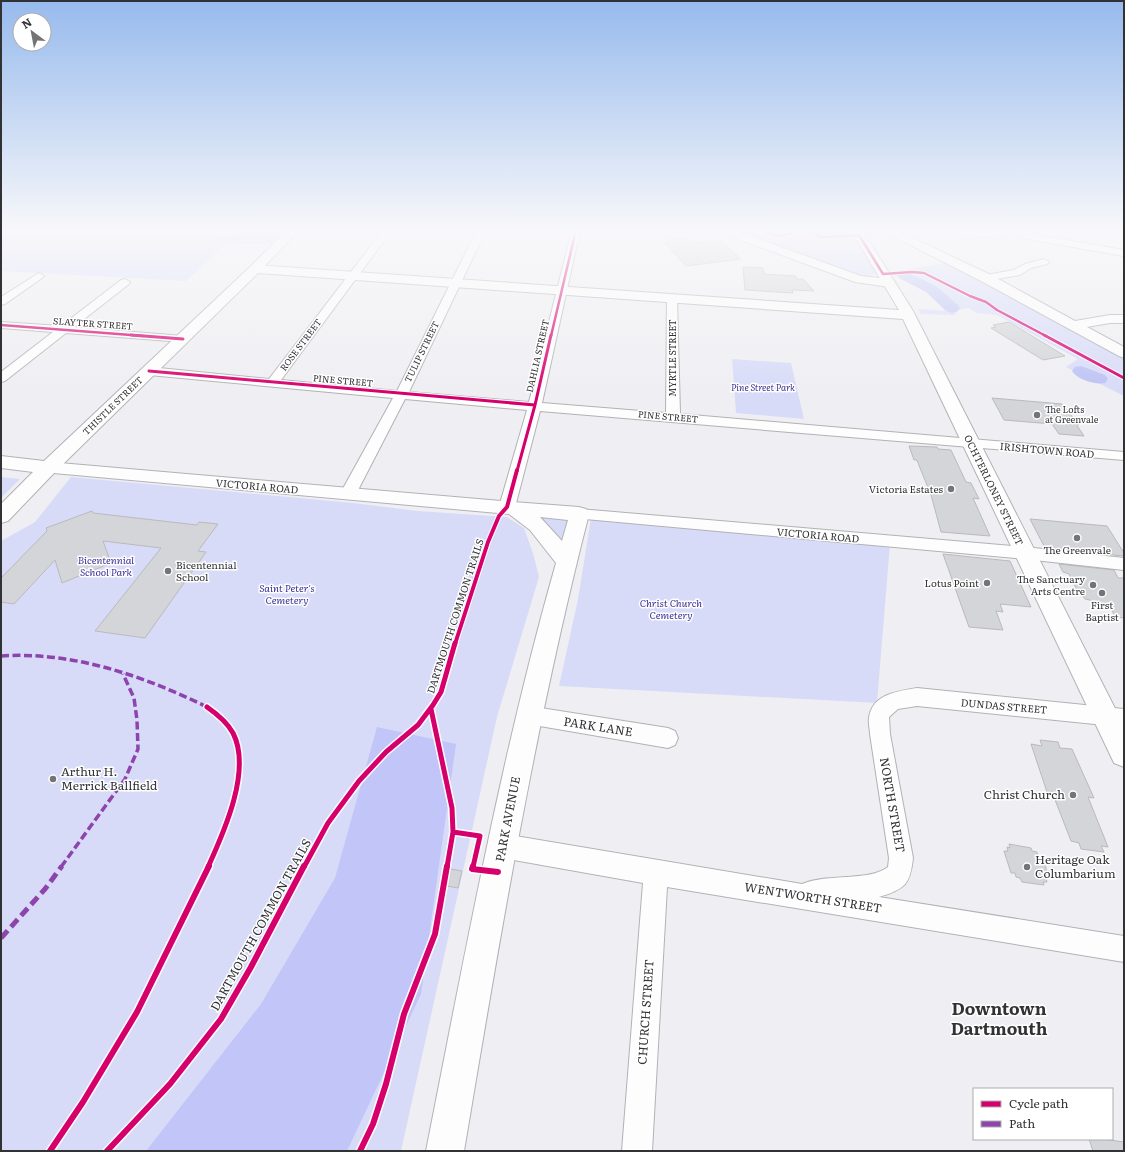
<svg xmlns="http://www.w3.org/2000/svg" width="1125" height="1152" viewBox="0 0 1125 1152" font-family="Literata,serif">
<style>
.green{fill:#d8dbf8}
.forest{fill:#c1c5f7}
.water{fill:#bdc2f4}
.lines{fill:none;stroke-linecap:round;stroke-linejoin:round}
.stream{stroke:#bdc2f4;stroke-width:2.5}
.river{fill:#bdc2f4;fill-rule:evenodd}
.building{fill:#d4d5d8;stroke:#bababd}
.minor-casing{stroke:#b1b2b5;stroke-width:2}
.tertiary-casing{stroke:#b1b2b5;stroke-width:2}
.secondary-casing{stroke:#b1b2b5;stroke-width:2}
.minor{fill:#fdfdfd;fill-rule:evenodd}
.tertiary{fill:#fdfdfd;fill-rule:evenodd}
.secondary{fill:#fdfdfd;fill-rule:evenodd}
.quiet-far1{stroke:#8e44ad;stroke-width:3.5;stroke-dasharray:8 3.5;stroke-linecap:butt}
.quiet{stroke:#8e44ad;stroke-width:5;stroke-dasharray:10 5;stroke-linecap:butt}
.cycleway-far4-casing{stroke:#fff;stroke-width:4}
.cycleway-far3-casing{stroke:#fff;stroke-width:5}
.cycleway-far2-casing{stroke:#fff;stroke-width:6}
.cycleway-far1-casing{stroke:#fff;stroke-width:8}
.cycleway-casing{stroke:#fff;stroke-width:9}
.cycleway-far4{stroke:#d6006c;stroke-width:2.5}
.cycleway-far3{stroke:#d6006c;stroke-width:3}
.cycleway-far2{stroke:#d6006c;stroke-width:4}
.cycleway-far1{stroke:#d6006c;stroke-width:5}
.cycleway{stroke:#d6006c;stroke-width:6}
.poi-dot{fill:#747477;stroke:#fff;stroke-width:1.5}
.labels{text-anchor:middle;stroke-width:3;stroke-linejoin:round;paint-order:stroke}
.far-street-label{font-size:9px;fill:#313234;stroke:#fff}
.far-park-label{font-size:9px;font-style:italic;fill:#382f93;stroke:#fff}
.far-poi-label{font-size:9px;fill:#313234;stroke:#fff;text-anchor:start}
.street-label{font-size:10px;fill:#313234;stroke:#fff}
.poi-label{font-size:10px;fill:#313234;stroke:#fff;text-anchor:end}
.park-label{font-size:10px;font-style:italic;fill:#382f93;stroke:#fff}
.near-street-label{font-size:12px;fill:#313234;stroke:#fff}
.near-poi-label{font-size:12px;fill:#313234;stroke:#fff;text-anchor:start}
.near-district-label{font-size:17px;font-weight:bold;fill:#313234;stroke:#fff}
</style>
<rect width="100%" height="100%" fill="#efeff3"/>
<!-- green -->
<path class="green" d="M1,230H287L272,244L227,243L186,281L1,271Z
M732,230H849L859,244L877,274L870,276H861Z
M945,263L1124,359V396L1066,367L1078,359L997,315L977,313L968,308L957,310L955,315L921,314L918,309L950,311L921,287L896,275L894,272Z
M732,359L791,363L804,419L736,413Z
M1,477L20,479L1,498Z
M71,477L353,503L418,511L507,517L524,528L533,553L539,577L497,717L401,1151H1V541L35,522Z
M531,513L574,516L565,548Z
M591,518L890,544L877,703L559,686L578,599Z"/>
<!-- forest -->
<path class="forest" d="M249,230H287L272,244L227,243L233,238Z
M377,727L456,744L421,994L347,1151H146L261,1004L335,878Z"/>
<!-- water -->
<path class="water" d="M816,230H836L852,241L847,242Z"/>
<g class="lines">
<!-- stream -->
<path class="stream" d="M165,230L215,238L270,239"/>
<!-- river -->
<path class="river" d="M904,271L936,286L958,305L960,308L958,311L952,313L946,311L926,292L899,278L897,275L899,272Z
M1081,366L1105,375L1108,379L1105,383C1095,385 1078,380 1072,371L1075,367Z"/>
</g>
<!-- building -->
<path class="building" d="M688,238L693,243L720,240L741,259L686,266L665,243H669L667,240Z
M743,267L763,268L764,274L796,276V279H803L814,291L792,290L793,293L745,290Z
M1009,322L1065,356L1043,360L991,328L996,327L993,325Z
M992,398L1062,404L1079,425L1076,424L1084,436L1059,434L1052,424L1004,420Z
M909,446L937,447L938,449L951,450L966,482L971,483L979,499L973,498L990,536L941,532L931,495L920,468L917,460H914Z
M92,511L93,513L197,525L199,522L218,524L198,551L206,552L145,638L95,631L161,548L103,541L111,563L62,583L55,560L14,604L1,602V578L47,531L46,528Z
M1030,519L1107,526L1124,553V556L1045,548Z
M943,554L1010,561L1031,607L1000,604L1003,612L996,611L1003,630L969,627Z
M1059,564L1114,570L1118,578H1124V618L1115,617L1110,606L1093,604L1090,600L1085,599L1082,595L1078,592L1069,574L1063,572Z
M1040,740L1058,742L1060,748L1072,749L1094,798L1088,797L1108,847L1101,846L1104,852L1081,849L1079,843L1071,841L1052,792H1047L1031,744L1042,746Z
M1009,844L1031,848L1032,851L1037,852L1038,856H1042L1049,878H1046L1047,882H1043L1044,885L1022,882L1020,878L1016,877L1015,873H1011L1004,851H1008L1007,847L1010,848Z
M451,869L462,871L458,888L447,886Z
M1089,1139H1103L1124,1142V1151H1093Z"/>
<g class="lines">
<defs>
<path id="minor" d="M383,230H392L281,380L397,391L477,230H486L409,392L529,402L572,230H580L542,403L666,413L667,298L672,295L677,298L680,414L1124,452V460L540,411L515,507L512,511L507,512L502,511L499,507L527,410L405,399L356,494L353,498L348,499L343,498L340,494L393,398L149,375L145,374L143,371L145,368L149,367L269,379Z
M918,230H973L1005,232L1009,235L1005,238L922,233Z
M1025,233L1124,250V256L1022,238L1021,236L1022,234Z
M1044,259L1049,262L1047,264L1031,268L1020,275L986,281L981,278L986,275L1014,270L1025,264Z
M39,273L44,276L42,278L5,304L1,305V297Z
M125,279L130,282L129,284L74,327L183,336L187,337L189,339L187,341L183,342L66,333L5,381L1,382V372L53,332L1,328V322L61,326L121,280Z
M579,509L1025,547L1124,558V570L1025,559L574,518L571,514L574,510Z
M917,688L1124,709V727L917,706L898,709L889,717L890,734L913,858C910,885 905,889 879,897L1124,936V962L667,887L652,1151H622L643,883L503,858L495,854L491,846L495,838L503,834L802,884C828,873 868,882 888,867L889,858L870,734C870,729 868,723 869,718C872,694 898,691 917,688Z
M528,706L668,728L675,731L678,738L675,745L668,748L528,724L521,721L518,715L521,709Z"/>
<path id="tertiary" d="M287,230H299L259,272H251L249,269L251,266Z
M718,230H734L861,276L889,279L893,280L895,283L893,286L889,287L855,282L719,232Z
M48,462L513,502L579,507L586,509L589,514C535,724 500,937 464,1151H426C465,954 501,756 556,563L530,530L509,514L42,472L39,468L42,464ZM540,517L568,520L562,541Z"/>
<path id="secondary" d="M851,230H862L913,311L1124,726V767L1114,763L903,319L258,273L55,472L8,521L1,523V504L33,472L1,468V456L44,461L251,266L255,265L899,310Z
M881,230H897L904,234L991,275L1075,321L1110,315H1124V323H1110L1087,327L1124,347V358L1119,356L981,281Z"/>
</defs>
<!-- minor casing -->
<use href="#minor" class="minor-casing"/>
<!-- tertiary casing -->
<use href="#tertiary" class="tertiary-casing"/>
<!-- secondary casing -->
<use href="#secondary" class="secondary-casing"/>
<!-- minor -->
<use href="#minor" class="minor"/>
<!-- tertiary -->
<use href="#tertiary" class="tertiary"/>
<!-- secondary -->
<use href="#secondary" class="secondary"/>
<!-- quiet-far1 -->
<path class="quiet-far1" d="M1,656C72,651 144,676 207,707
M61,867L125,779L138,749L137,720L134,698L123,674"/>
<!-- quiet -->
<path class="quiet" d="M1,938L45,889L62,866"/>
<defs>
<path id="cycleway-far4" d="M754,230L780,236L799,231L810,232L822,237L859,235L883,274L912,272L924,273L970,296L986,302L997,310L1046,336
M1,325L144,336
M551,336L576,230"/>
<path id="cycleway-far3" d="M131,335L183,339
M1044,335L1124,378
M149,371L535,405
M517,471L535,405L551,335"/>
<path id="cycleway-far2" d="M455,644L488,542L499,516L507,507L517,470"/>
<path id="cycleway-far1" d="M207,707C217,714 227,722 233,733C252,770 224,832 208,867
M431,709L452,808L453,832L480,836L473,867
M304,867L328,823L359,781L386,752L418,725L433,705L441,692L455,643
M447,867L453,832"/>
<path id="cycleway" d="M473,866L472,869L498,872
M50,1151L83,1102L137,1012L209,866
M107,1151L170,1084L221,1019L251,967L304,866
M360,1151L373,1124L386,1084L404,1014L435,934L447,866"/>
</defs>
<!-- cycleway-far4 casing -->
<use href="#cycleway-far4" class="cycleway-far4-casing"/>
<!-- cycleway-far3 casing -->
<use href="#cycleway-far3" class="cycleway-far3-casing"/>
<!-- cycleway-far2 casing -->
<use href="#cycleway-far2" class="cycleway-far2-casing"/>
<!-- cycleway-far1 casing -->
<use href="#cycleway-far1" class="cycleway-far1-casing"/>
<!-- cycleway casing -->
<use href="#cycleway" class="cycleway-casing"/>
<!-- cycleway-far4 -->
<use href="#cycleway-far4" class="cycleway-far4"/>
<!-- cycleway-far3 -->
<use href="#cycleway-far3" class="cycleway-far3"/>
<!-- cycleway-far2 -->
<use href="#cycleway-far2" class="cycleway-far2"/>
<!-- cycleway-far1 -->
<use href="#cycleway-far1" class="cycleway-far1"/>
<!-- cycleway -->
<use href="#cycleway" class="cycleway"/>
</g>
<!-- sky -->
<linearGradient id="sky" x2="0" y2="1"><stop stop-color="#97baed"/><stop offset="0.59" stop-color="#f8f8fa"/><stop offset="1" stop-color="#f8f8fa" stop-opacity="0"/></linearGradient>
<rect width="1125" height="392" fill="url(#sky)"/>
<!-- markers -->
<g class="poi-dot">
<circle cx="1037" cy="415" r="4"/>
<circle cx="951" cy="489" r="4"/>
<circle cx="1077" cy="538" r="4"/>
<circle cx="168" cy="571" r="4"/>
<circle cx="987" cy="583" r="4"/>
<circle cx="1093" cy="585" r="4"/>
<circle cx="1102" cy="593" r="4"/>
<circle cx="53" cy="779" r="4"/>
<circle cx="1073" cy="795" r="4"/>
<circle cx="1027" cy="867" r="4"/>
</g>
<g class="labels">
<!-- far-street labels -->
<g class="far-street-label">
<text transform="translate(93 324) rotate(4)" y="3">SLAYTER STREET</text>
<text transform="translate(301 345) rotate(-53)" y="3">ROSE STREET</text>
<text transform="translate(422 352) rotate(-64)" y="3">TULIP STREET</text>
<text transform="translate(538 356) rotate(-77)" y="3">DAHLIA STREET</text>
<text transform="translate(673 358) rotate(-90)" y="3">MYRTLE STREET</text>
<text transform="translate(343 381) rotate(5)" y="3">PINE STREET</text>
<text transform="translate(113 406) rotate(-44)" y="3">THISTLE STREET</text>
<text transform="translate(668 417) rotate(5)" y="3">PINE STREET</text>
</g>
<!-- far-park labels -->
<g class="far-park-label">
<text x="763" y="391">Pine Street Park</text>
</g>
<!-- far-poi labels -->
<g class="far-poi-label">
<text x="1045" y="413">The Lofts<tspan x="1045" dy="10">at Greenvale</tspan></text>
</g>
<!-- street labels -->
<g class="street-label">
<text transform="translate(1047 450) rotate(5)" y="4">IRISHTOWN ROAD</text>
<text transform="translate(257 486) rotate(5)" y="4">VICTORIA ROAD</text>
<text transform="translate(994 490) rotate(64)" y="4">OCHTERLONEY STREET</text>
<text transform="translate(818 535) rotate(5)" y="4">VICTORIA ROAD</text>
<text transform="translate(455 616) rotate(-72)" y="4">DARTMOUTH COMMON TRAILS</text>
<text transform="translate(1004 706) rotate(5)" y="4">DUNDAS STREET</text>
</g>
<!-- poi labels -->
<g class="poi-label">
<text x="943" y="493">Victoria Estates</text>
<text x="1077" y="554" text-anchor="middle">The Greenvale</text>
<text x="176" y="569" text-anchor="start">Bicentennial<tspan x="176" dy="12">School</tspan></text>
<text x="1085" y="583">The Sanctuary<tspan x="1085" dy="12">Arts Centre</tspan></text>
<text x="979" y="587">Lotus Point</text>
<text x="1102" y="609" text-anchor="middle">First<tspan x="1102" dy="12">Baptist</tspan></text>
</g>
<!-- park labels -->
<g class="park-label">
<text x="106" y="564">Bicentennial<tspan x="106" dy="12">School Park</tspan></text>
<text x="287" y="592">Saint Peter's<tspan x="287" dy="12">Cemetery</tspan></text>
<text x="671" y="607">Christ Church<tspan x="671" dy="12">Cemetery</tspan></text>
</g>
<!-- near-street labels -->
<g class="near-street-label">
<text transform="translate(598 727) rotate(9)" y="4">PARK LANE</text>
<text transform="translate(892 805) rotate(80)" y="4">NORTH STREET</text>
<text transform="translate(508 819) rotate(-79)" y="4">PARK AVENUE</text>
<text transform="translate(813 898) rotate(9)" y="4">WENTWORTH STREET</text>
<text transform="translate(261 925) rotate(-61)" y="4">DARTMOUTH COMMON TRAILS</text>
<text transform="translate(646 1012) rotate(-86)" y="4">CHURCH STREET</text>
</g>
<!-- near-poi labels -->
<g class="near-poi-label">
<text x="61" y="776">Arthur H.<tspan x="61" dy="14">Merrick Ballfield</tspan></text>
<text x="1065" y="799" text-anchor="end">Christ Church</text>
<text x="1035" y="864">Heritage Oak<tspan x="1035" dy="14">Columbarium</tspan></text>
</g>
<!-- near-district labels -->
<g class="near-district-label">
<text x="999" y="1015">Downtown<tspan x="999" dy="20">Dartmouth</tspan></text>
</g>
</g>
<!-- border -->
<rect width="1125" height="1152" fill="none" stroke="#313234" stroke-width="4"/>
<!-- legend -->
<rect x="973" y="1088" width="140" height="52" fill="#ffffff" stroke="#adadae"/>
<rect x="981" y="1101" width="20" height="6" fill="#d6006c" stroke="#adadae"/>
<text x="1009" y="1108" font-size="12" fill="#313234">Cycle path</text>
<rect x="981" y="1121" width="20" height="6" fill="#8e44ad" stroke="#adadae"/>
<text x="1009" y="1128" font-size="12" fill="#313234">Path</text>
<!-- north arrow -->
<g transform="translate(32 32) rotate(328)"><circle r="19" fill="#ffffff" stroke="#adadae"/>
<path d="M0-3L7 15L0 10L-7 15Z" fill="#747477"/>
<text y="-6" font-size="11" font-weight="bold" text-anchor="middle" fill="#313234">N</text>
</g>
</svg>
